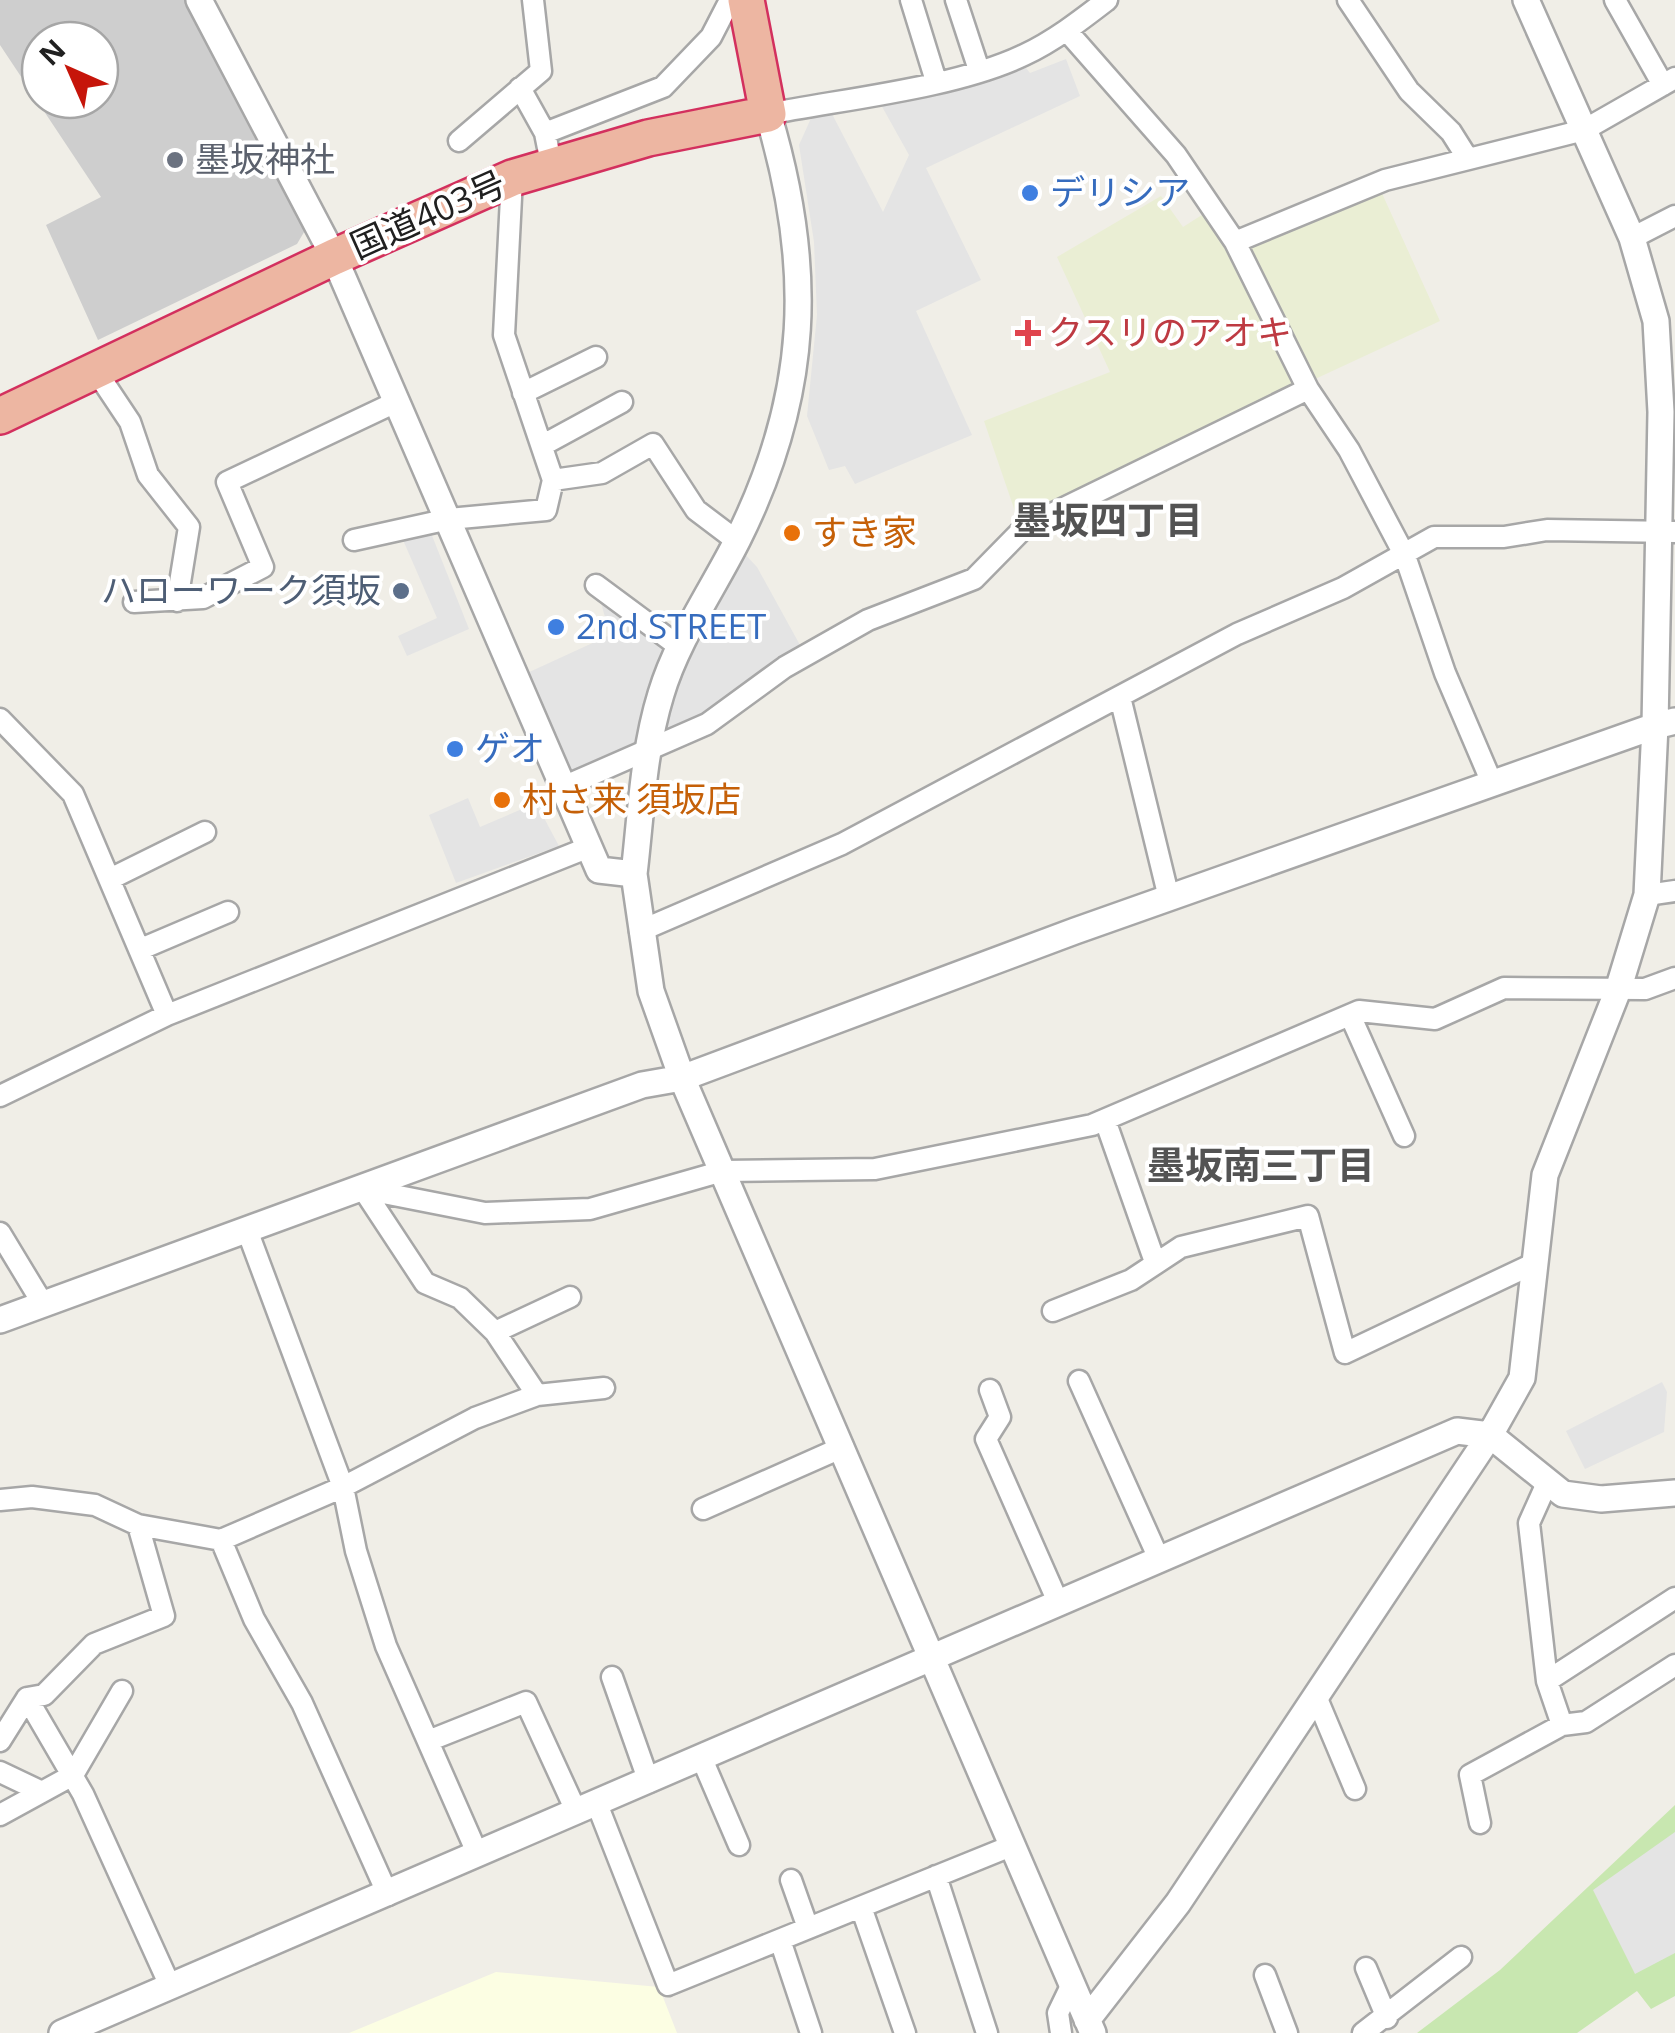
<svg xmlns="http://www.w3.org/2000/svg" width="1675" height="2033" viewBox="0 0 1675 2033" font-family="'Open Sans','Noto Sans JP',sans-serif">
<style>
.education{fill:#fcfee3}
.religious{fill:#cecece;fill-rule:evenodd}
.farmland{fill:#eaeed4}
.grass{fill:#c8e7b0}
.parking{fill:#e4e4e4}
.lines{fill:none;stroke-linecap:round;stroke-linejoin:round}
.minor-casing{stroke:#a7a7a7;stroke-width:25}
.tertiary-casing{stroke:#a7a7a7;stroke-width:30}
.trunk-casing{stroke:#d3305e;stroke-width:40}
.minor{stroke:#fff;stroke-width:20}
.tertiary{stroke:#fff;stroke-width:25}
.trunk{stroke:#edb6a2;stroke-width:35}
.worship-dot{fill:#6b7280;stroke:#fff;stroke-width:4}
.shop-dot{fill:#3f7fe0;stroke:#fff;stroke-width:4}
.health-dot{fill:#e0444e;stroke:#fff;stroke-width:4}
.food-dot{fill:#e8710a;stroke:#fff;stroke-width:4}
.service-dot{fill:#5c6f8a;stroke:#fff;stroke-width:4}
.labels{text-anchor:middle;stroke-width:8;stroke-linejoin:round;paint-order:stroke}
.worship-label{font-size:35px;fill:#5b616d;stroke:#fff;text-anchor:start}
.shop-label{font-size:35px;fill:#366cbe;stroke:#fff;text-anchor:start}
.street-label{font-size:35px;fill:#202020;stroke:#fff}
.health-label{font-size:35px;fill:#be3a42;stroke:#fff;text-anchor:start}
.food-label{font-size:35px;fill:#c56008;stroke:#fff;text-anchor:start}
.service-label{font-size:35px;fill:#4e5e75;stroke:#fff;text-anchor:end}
.neighbourhood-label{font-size:38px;font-weight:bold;fill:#535353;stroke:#fff}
</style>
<rect width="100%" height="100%" fill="#f0eee7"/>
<!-- education -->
<path class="education" d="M496,1972L659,1987L677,2033H349Z"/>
<!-- religious -->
<path class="religious" d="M0,0H191L307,227L297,244L98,340L46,225L101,197L0,45ZM40,40H100V100H40Z"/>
<!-- farmland -->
<path class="farmland" d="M1380,189L1440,321L1313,380L1245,247Z
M1161,196L1183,227L1205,213L1231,252L1298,388L1019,523L984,421L1110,372L1057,257Z"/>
<!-- grass -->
<path class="grass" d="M1675,1805V1996L1651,2009L1637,1991L1577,2033H1417L1500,1970Z"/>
<!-- parking -->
<path class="parking" d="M1066,59L1080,96L926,168L981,280L916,311L972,435L855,484L845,466L829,470L807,416L817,315L814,242L799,145L812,116L831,112L883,212L909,155L880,103L1026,68L1030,73Z
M431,533L469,629L407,656L398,636L437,618L403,540Z
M740,549L757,567L806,656L707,724L560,780L525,674L610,635L596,585L681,648Z
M468,798L480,827L536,803L559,846L456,883L429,815Z
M1662,1382L1667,1392L1664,1432L1585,1469L1566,1431Z
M1675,1832V1953L1635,1974L1593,1890Z"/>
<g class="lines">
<defs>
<path id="minor" d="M911,0L936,81
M956,0L979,70
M1348,0L1409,91L1451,132L1468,159
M1615,0L1663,85
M1067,31L1176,155L1235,242L1308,389L1349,450L1405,556L1445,673L1492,783
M520,88L545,133L551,163
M768,114C844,99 955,88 1024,55C1054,41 1081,20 1107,0
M545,133L663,87L711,37L727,6
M459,141L541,71L533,0
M1632,238L1675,216
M1235,242L1385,180L1584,130L1675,78
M96,371L130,422L148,475L189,527L177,601
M523,393L596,357
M543,445L622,402
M553,480L602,473L653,444L696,510L737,541
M354,540L449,519L546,510L553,480L504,335L512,178
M596,585L681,648
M134,602L203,598L263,567L227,482L396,402
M1120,697L1169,898
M0,719L73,794L167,1015
M563,787L707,724L785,667L868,620L974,579L1025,527L1308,389
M110,879L205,832
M1647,895L1675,891
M640,931L842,844L1237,634L1343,588L1434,537H1504L1547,530L1675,532
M141,949L228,912
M1350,1015L1404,1136
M0,1096L167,1015L587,848
M1105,1120L1155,1262
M363,1189L485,1213L590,1209L723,1171L875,1169L1092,1125L1359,1011L1435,1019L1504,988L1645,989L1675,978
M363,1189L425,1283L460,1298L495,1332L537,1395
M247,1230L343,1487L356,1551L386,1646L478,1855
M0,1233L43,1304
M1053,1311L1131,1280L1181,1247L1308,1216L1345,1353L1535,1263
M495,1332L570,1297
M1079,1381L1159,1559
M990,1390L1000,1417L986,1439L1058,1602
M0,1500L32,1497L95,1505L138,1525L221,1540L343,1487L475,1418L537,1395L604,1388
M703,1509L843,1447
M221,1540L254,1619L302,1703L388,1895
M612,1677L649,1782
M1547,1681L1675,1598
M1315,1694L1355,1789
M27,1698L83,1794L171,1988
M1562,1725L1586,1722L1675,1665
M0,1741L27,1698L44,1695L94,1644L164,1616L138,1525
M428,1741L526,1702L577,1813
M702,1759L739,1845
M0,1772L42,1792
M597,1804L668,1985L1011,1846
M0,1815L73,1775L122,1691
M1480,1823L1470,1775L1562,1725L1547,1681L1529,1523L1547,1483
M936,1876L987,2033
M791,1880L808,1928
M861,1907L905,2033
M780,1940L811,2033
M1366,1968L1387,2018
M1265,1975L1287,2033
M1061,2033L1058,2013L1071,1986
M1363,2033L1461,1957"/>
<path id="tertiary" d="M199,0L334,257L599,870L634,874L651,991L682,1078L1093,2033
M634,874C641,815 643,752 661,694C677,640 713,589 738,539C810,394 814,267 768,114
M0,1320L642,1085L682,1078L1075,931L1655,726L1661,412L1656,321L1632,238L1526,0
M1087,2020L1178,1903L1490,1435L1522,1378L1545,1175L1618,990L1647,895L1655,726L1675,721
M62,2033L1457,1431L1490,1435L1563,1494L1601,1499L1675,1493"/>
<path id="trunk" d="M0,416L334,257L512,178L648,138L768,114L746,0"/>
</defs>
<!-- minor casing -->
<use href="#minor" class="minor-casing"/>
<!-- tertiary casing -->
<use href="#tertiary" class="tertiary-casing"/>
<!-- trunk casing -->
<use href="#trunk" class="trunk-casing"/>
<!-- minor -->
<use href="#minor" class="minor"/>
<!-- tertiary -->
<use href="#tertiary" class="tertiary"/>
<!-- trunk -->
<use href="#trunk" class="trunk"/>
</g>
<!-- markers -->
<circle class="worship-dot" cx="175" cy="160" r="10"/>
<g class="shop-dot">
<circle cx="1030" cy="193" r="10"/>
<circle cx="556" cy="627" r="10"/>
<circle cx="455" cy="749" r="10"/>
</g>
<path class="health-dot" d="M1023 318h10v10h10v10h-10v10h-10v-10h-10v-10h10z"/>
<g class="food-dot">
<circle cx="792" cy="533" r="10"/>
<circle cx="502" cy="800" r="10"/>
</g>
<circle class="service-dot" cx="401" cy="591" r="10"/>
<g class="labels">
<!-- worship labels -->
<g class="worship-label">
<text x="195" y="172">墨坂神社</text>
</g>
<!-- shop labels -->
<g class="shop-label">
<text x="1050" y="205">デリシア</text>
<text x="576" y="639">2nd STREET</text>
<text x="475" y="761">ゲオ</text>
</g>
<!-- street labels -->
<g class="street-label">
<text transform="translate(428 215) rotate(-24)" y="12">国道403号</text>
</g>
<!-- health labels -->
<g class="health-label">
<text x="1048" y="345">クスリのアオキ</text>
</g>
<!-- food labels -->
<g class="food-label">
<text x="812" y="545">すき家</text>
<text x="522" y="812">村さ来 須坂店</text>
</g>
<!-- service labels -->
<g class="service-label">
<text x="381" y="603">ハローワーク須坂</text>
</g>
<!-- neighbourhood labels -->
<g class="neighbourhood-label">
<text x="1108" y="534">墨坂四丁目</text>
<text x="1261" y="1179">墨坂南三丁目</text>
</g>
</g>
<!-- north arrow -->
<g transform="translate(70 70) rotate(315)"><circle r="48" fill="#ffffff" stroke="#a6a6a6" stroke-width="2.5"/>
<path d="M0-8L18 38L0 25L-18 38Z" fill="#c6150a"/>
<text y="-15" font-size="28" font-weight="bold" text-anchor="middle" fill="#202020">N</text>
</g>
</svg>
